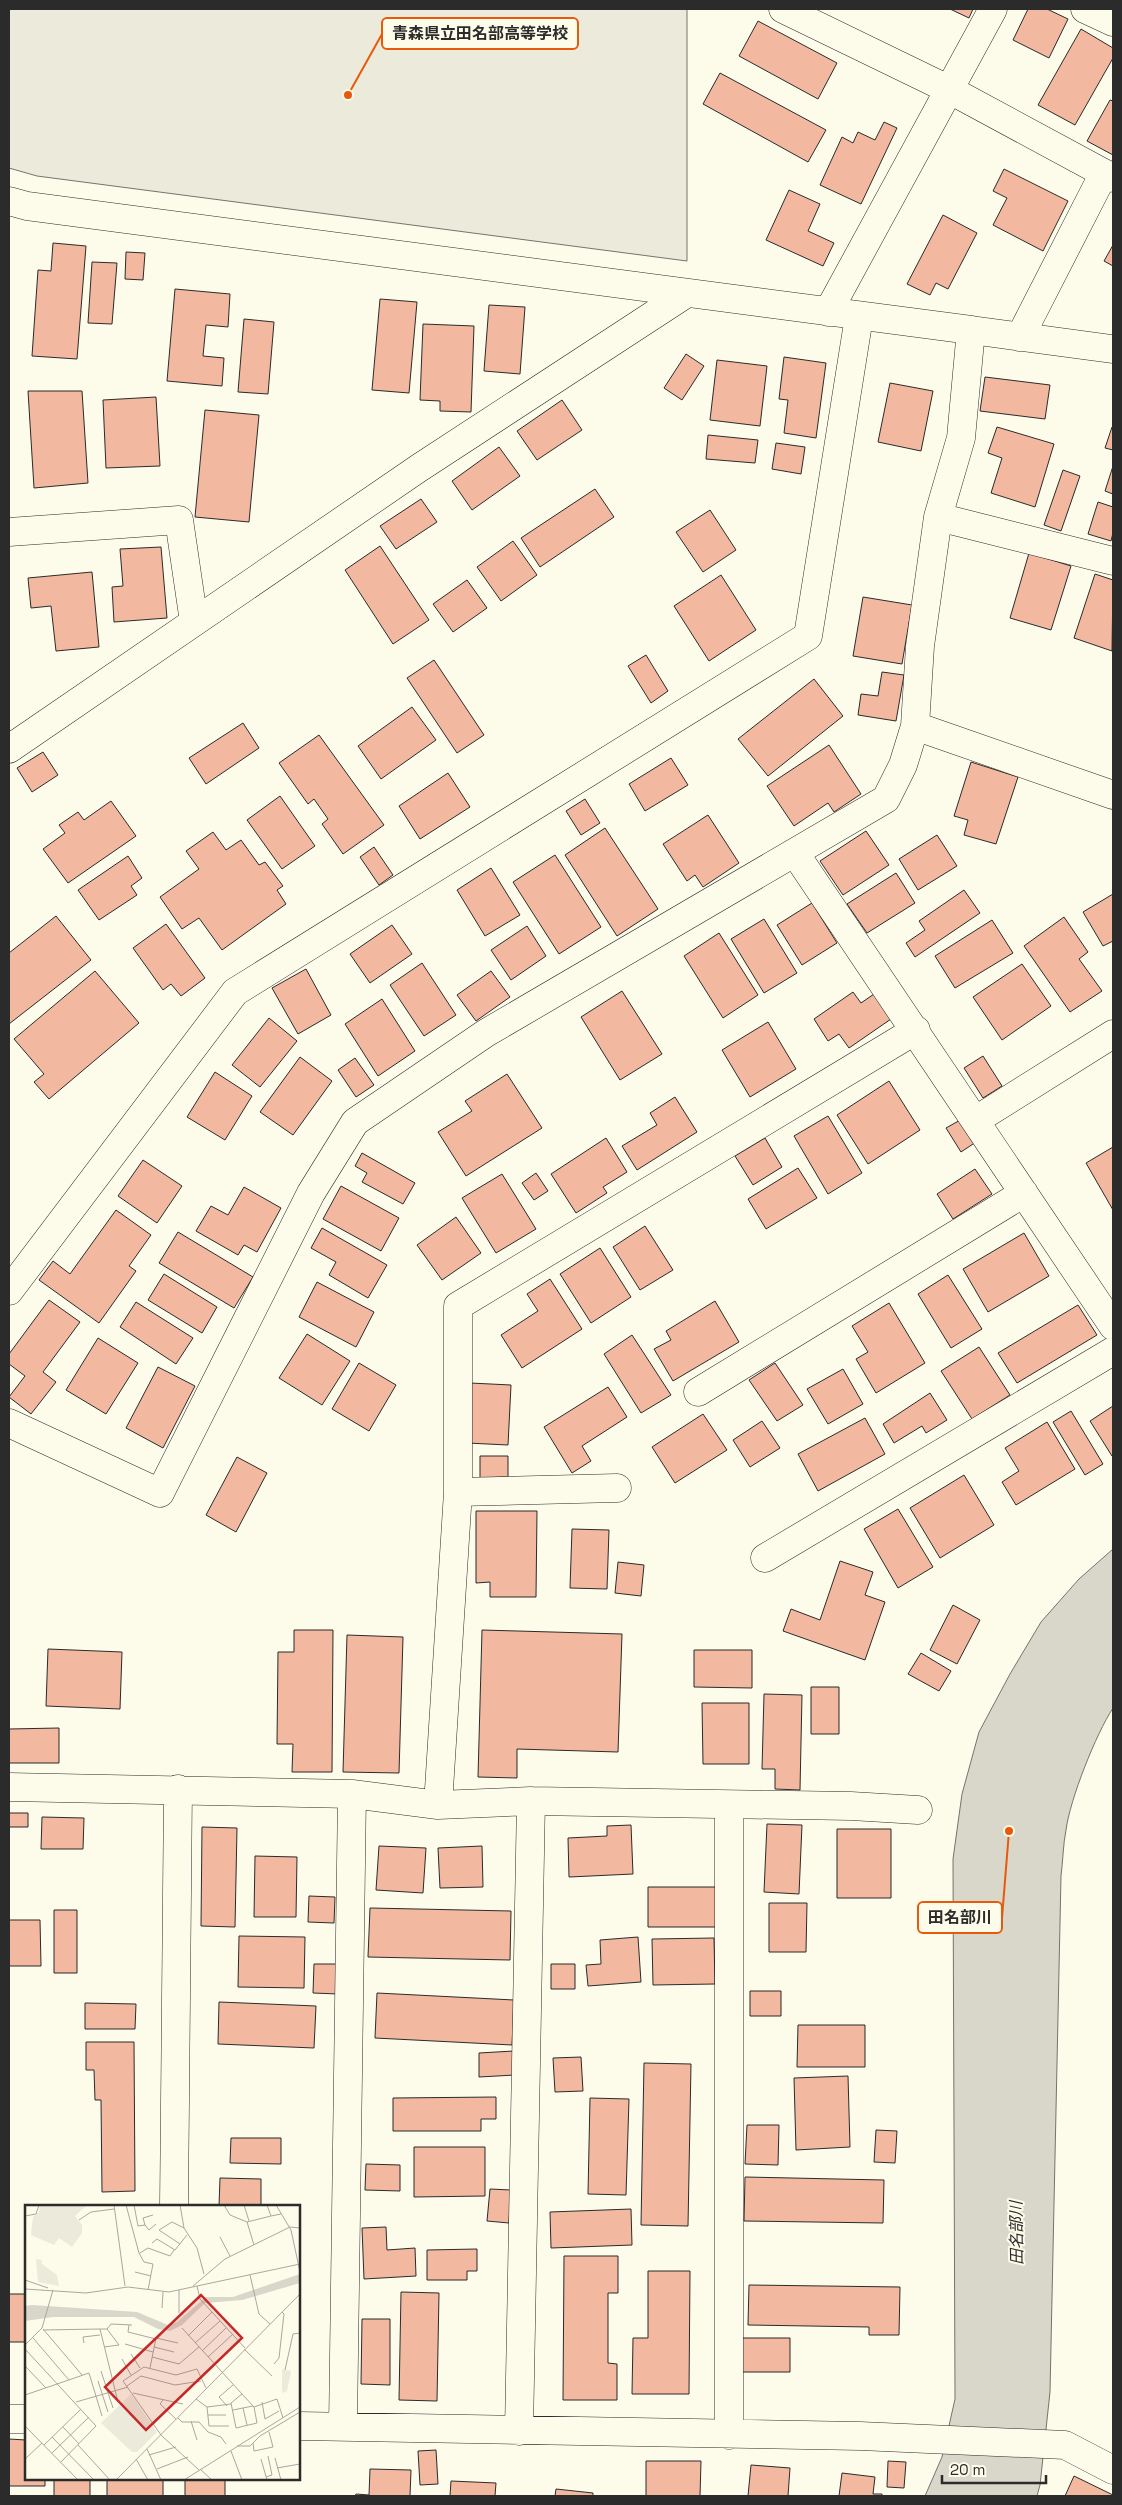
<svg xmlns="http://www.w3.org/2000/svg" width="1122" height="2505" viewBox="0 0 1122 2505" font-family="'Space Grotesk','Noto Sans JP',sans-serif">
<style>
.green{fill:#ecebdb;stroke:#74746e}
.water{fill:#d8d7c9;stroke:#74746e}
.building{fill:#f2b8a0;stroke:#2b2b2b}
.lines{fill:none;stroke-linecap:round;stroke-linejoin:round}
.minor-casing{stroke:#2b2b2b;stroke-width:29}
.minor{stroke:#fdfbea;stroke-width:28}
.labels{text-anchor:middle;stroke-width:4;stroke-linejoin:round;paint-order:stroke}
.water-label{font-size:16px;font-style:italic;fill:#2b2b2b;stroke:#fdfbea}
.inset-road{fill:none;stroke:#a9a89e;stroke-width:1}
.view{fill:#c62828;fill-opacity:0.15;stroke:#c62828;stroke-width:2.5}
.inset-edge{fill:none;stroke:#2b2b2b;stroke-width:2.5}
.leader{fill:none;stroke:#e8590c;stroke-width:2}
.callout-dot{fill:#e8590c;stroke:#fdfbea;stroke-width:2}
.callout{fill:#fdfbea;stroke:#e8590c;stroke-width:2}
.callout-label{font-size:16px;text-anchor:middle;font-weight:bold;fill:#2b2b2b}
</style>
<rect width="100%" height="100%" fill="#fdfbea"/>
<!-- green -->
<path class="green" d="M9,9H687V261L37,176L9,168Z"/>
<!-- water -->
<path class="water" d="M1113,1549V1708C1096,1734 1070,1799 1066,1830C1063,1845 1063,1861 1061,1876L1050,2392L1040,2485L1037,2496H925L942,2457L955,2399L953,1859L962,1794L979,1732L1010,1674L1041,1622L1079,1579Z"/>
<!-- building -->
<path class="building" d="M950,9H973L969,18Z
M1028,9H1047L1068,19L1049,58L1013,40Z
M758,21L837,63L818,99L739,56Z
M1081,29L1113,48V58L1075,125L1038,105Z
M720,73L826,130L808,162L703,104Z
M1110,100L1113,101V155L1087,141Z
M884,122L897,128L861,204L820,185L842,137L853,143L858,132L875,140Z
M1004,169L1068,201L1043,251L993,225L1007,198L993,191Z
M789,190L820,204L808,231L834,243L823,266L766,240Z
M943,215L977,233L948,289L936,283L930,295L907,284Z
M53,243L86,246L77,359L32,356L38,270L51,271Z
M1113,245V266L1104,261Z
M126,252L145,253L143,280L125,279Z
M92,262L117,263L112,324L88,323Z
M175,289L230,294L228,327L206,325L203,356L224,358L222,386L167,381Z
M380,299L417,302L409,393L372,390Z
M489,305L525,307L520,374L484,371Z
M244,319L274,322L268,394L238,392Z
M423,324L474,326L471,412L440,411V401L420,400Z
M686,354L704,366L682,400L664,388Z
M784,357L826,363L816,438L784,433L788,400L779,399Z
M717,360L767,366L760,426L710,420Z
M985,377L1050,385L1045,419L980,411Z
M890,383L933,391L921,451L878,442Z
M28,391H82L88,483L34,488Z
M156,397L160,466L106,468L103,400Z
M562,400L582,430L537,460L517,431Z
M205,410L259,415L249,522L195,517Z
M997,427L1054,444L1035,507L991,493L1002,458L988,453Z
M1112,427H1113V450L1105,448Z
M708,435L758,440L755,463L706,459Z
M776,443L805,447L801,474L772,469Z
M499,447L520,476L472,510L452,481Z
M1113,466V494L1105,491Z
M1063,470L1080,476L1061,531L1044,525Z
M595,489L614,517L540,567L521,538Z
M421,499L437,522L396,549L380,526Z
M1098,502L1113,507V533L1111,541L1088,534Z
M710,510L736,550L703,572L676,532Z
M513,541L537,575L501,601L477,567Z
M380,546L429,620L393,644L345,570Z
M161,547L167,618L114,622L112,587L123,586L120,549Z
M1029,553L1071,566L1051,630L1010,618Z
M92,572L99,647L56,651L51,606L31,608L28,578Z
M1095,574L1113,580L1112,651L1074,638Z
M721,575L756,630L709,661L674,606Z
M467,580L487,608L453,632L433,604Z
M863,597L912,605L902,664L853,656Z
M646,655L668,691L651,703L628,666Z
M434,660L484,735L457,753L407,678Z
M882,672L904,675L896,721L858,715L861,694L878,696Z
M814,679L843,716L768,776L738,739Z
M412,707L436,740L381,779L358,746Z
M243,723L259,748L206,784L189,758Z
M319,735L384,825L343,854L322,824L328,819L314,799L308,804L279,763Z
M829,745L861,794L834,812L828,803L794,826L767,786Z
M43,752L58,775L32,792L17,768Z
M671,758L688,785L645,811L629,784Z
M971,762L1018,777L996,844L964,835L968,820L954,816Z
M448,773L470,807L420,839L399,806Z
M280,796L315,846L282,869L247,820Z
M585,799L600,823L581,835L566,811Z
M111,801L136,836L68,883L43,849L65,833L59,825L78,812L84,820Z
M708,815L739,863L703,887L695,875L687,881L663,844Z
M605,828L658,909L617,936L565,855Z
M866,831L889,865L843,895L820,861Z
M213,832L226,850L241,840L259,865L265,862L283,886L277,890L286,904L222,950L199,918L182,929L160,897L199,869L186,851Z
M937,835L957,866L918,890L899,859Z
M374,847L393,875L379,885L360,857Z
M555,855L601,927L559,954L513,882Z
M128,856L142,878L131,886L137,895L99,920L78,890Z
M491,868L520,915L485,936L457,890Z
M896,873L915,903L867,933L847,904Z
M964,890L980,913L915,957L906,943L925,930L919,921Z
M1113,894V941L1103,946L1083,912Z
M812,903L837,943L802,965L777,925Z
M56,916L91,960L9,1024V953Z
M1064,917L1088,952L1079,959L1102,991L1070,1012L1024,946Z
M764,919L797,973L764,993L731,939Z
M992,920L1013,953L955,988L935,956Z
M166,924L205,978L181,996L171,984L163,990L133,948Z
M392,925L412,954L370,983L350,954Z
M527,926L546,956L511,980L491,950Z
M719,933L758,995L723,1018L684,956Z
M422,963L456,1015L424,1036L390,985Z
M1022,964L1051,1006L1002,1040L973,997Z
M306,969L331,1015L298,1034L272,988Z
M95,971L139,1023L49,1099L34,1082L44,1074L14,1039Z
M491,971L510,997L476,1021L457,995Z
M622,991L662,1054L620,1080L581,1017Z
M853,992L861,1003L874,994L891,1019L849,1048L839,1034L828,1041L814,1019Z
M382,999L415,1051L378,1076L345,1024Z
M269,1018L297,1041L260,1087L232,1065Z
M768,1022L796,1069L750,1097L722,1050Z
M983,1056L1002,1086L983,1098L964,1068Z
M300,1057L332,1081L293,1135L260,1112Z
M355,1058L374,1085L356,1097L338,1070Z
M215,1072L252,1096L225,1140L187,1117Z
M507,1074L542,1128L466,1176L438,1132L472,1111L465,1101Z
M889,1081L920,1130L868,1164L837,1115Z
M675,1097L697,1132L637,1170L622,1146L657,1125L650,1113Z
M828,1116L862,1173L828,1194L794,1136Z
M962,1119L976,1142L961,1152L946,1128Z
M606,1138L627,1172L603,1187L607,1193L576,1213L551,1174Z
M765,1138L782,1167L753,1185L735,1156Z
M1113,1147V1210L1086,1163Z
M362,1153L415,1183L403,1204L362,1182L367,1173L355,1166Z
M143,1160L182,1186L157,1223L118,1196Z
M798,1168L817,1198L766,1229L748,1199Z
M975,1169L992,1194L953,1219L937,1194Z
M536,1173L548,1191L534,1200L522,1183Z
M502,1174L536,1229L496,1253L462,1198Z
M341,1186L399,1218L381,1251L323,1219Z
M244,1187L281,1208L257,1252L244,1245L238,1255L196,1231L211,1206L228,1215Z
M116,1210L151,1235L129,1266L136,1271L99,1323L39,1280L53,1261L70,1274Z
M456,1217L481,1253L442,1280L417,1245Z
M645,1226L673,1270L640,1290L613,1247Z
M322,1228L387,1265L368,1298L329,1275L336,1262L311,1248Z
M178,1232L253,1277L234,1308L159,1263Z
M1024,1233L1049,1276L988,1312L963,1269Z
M600,1248L631,1297L591,1323L560,1274Z
M164,1274L217,1307L202,1333L148,1300Z
M948,1275L982,1329L951,1348L918,1294Z
M550,1279L582,1329L522,1368L501,1335L538,1311L527,1294Z
M317,1282L374,1312L356,1347L299,1317Z
M49,1300L80,1322L43,1372L56,1382L31,1414L9,1397L25,1376L9,1364V1354Z
M715,1301L739,1342L673,1381L654,1349L671,1340L666,1331Z
M136,1302L193,1338L176,1364L120,1327Z
M889,1303L925,1363L876,1393L856,1359L868,1352L852,1326Z
M1078,1305L1097,1335L1017,1383L998,1353Z
M307,1334L350,1361L322,1405L279,1378Z
M632,1335L671,1395L641,1413L604,1354Z
M98,1338L138,1363L106,1414L66,1390Z
M979,1347L1010,1395L972,1419L941,1371Z
M359,1363L396,1385L369,1431L332,1409Z
M775,1363L803,1405L777,1421L749,1380Z
M158,1367L195,1386L163,1448L126,1428Z
M843,1369L863,1404L828,1424L807,1389Z
M470,1383L511,1385L508,1445L467,1443Z
M608,1387L627,1417L582,1446L591,1461L572,1473L544,1427Z
M930,1393L947,1420L926,1433L922,1426L894,1443L883,1424Z
M1113,1406V1455L1112,1456L1090,1421Z
M1071,1411L1103,1464L1085,1475L1053,1422Z
M703,1414L727,1450L675,1483L652,1447Z
M865,1418L885,1454L818,1491L798,1454Z
M762,1421L780,1448L750,1467L733,1440Z
M1047,1422L1075,1469L1016,1505L1002,1482L1019,1471L1005,1448Z
M480,1456H508V1477L480,1478Z
M237,1457L267,1473L236,1532L206,1515Z
M964,1475L994,1525L940,1558L910,1508Z
M898,1509L933,1567L898,1588L864,1529Z
M476,1511H537L536,1597H490V1582L476,1583Z
M572,1529L609,1530L607,1589L570,1588Z
M840,1561L873,1572L865,1595L885,1602L865,1660L783,1631L791,1609L820,1620Z
M618,1562L644,1565L641,1596L615,1593Z
M953,1605L980,1620L957,1664L930,1650Z
M294,1630H333L332,1772H292L293,1744H277L278,1652H294Z
M482,1630L622,1634L618,1752L517,1749V1778L478,1777Z
M347,1635L403,1637L399,1773L343,1772Z
M48,1649L122,1652L120,1709L46,1706Z
M694,1650H752V1688L694,1687Z
M921,1653L951,1671L939,1691L908,1674Z
M811,1687H839V1734H811Z
M764,1694L802,1695L800,1790L775,1789V1769H762Z
M702,1703H749V1764H703Z
M59,1728V1763H9V1729Z
M9,1813H28V1827H9Z
M42,1817L84,1818L83,1849H41Z
M767,1824L802,1825L799,1894L764,1892Z
M631,1825L633,1874L569,1877L568,1838L607,1836V1826Z
M202,1827L237,1828L235,1927L201,1926Z
M837,1829H891V1898H837Z
M379,1846L426,1848L423,1893L376,1890Z
M482,1846L483,1887L440,1888L438,1848Z
M255,1856L297,1857L296,1917H254Z
M648,1887H717V1927H648Z
M309,1896L335,1897L334,1923L308,1922Z
M769,1903H807L806,1952H769Z
M370,1908L511,1911L510,1960L368,1957Z
M54,1910H77V1973H54Z
M9,1920H40L41,1966H9Z
M239,1936L305,1937L304,1988L238,1987Z
M638,1937L641,1982L588,1986L586,1965L601,1964L600,1940Z
M714,1938L715,1984L653,1985L652,1939Z
M314,1964H339L338,1994L313,1993Z
M551,1964H575V1989H551Z
M750,1991H781V2016H750Z
M377,1993L514,2000L512,2045L375,2038Z
M219,2002L316,2006L314,2048L218,2044Z
M85,2003L136,2004L135,2029H85Z
M798,2025H865V2067H797Z
M86,2042H134L135,2191L102,2192L101,2100H95L94,2070H86Z
M514,2051L515,2075L479,2077V2053Z
M581,2057L583,2091L555,2092L553,2058Z
M644,2063L691,2064L688,2226L641,2225Z
M848,2076L850,2147L796,2150L794,2078Z
M496,2097V2119H481V2131H393V2098Z
M590,2098L629,2099L626,2195L588,2194Z
M747,2125H779L778,2165L745,2164Z
M876,2130L897,2131L895,2163L874,2162Z
M231,2138H281V2164L230,2163Z
M414,2147H485V2196L414,2197Z
M366,2164L400,2165V2191L365,2190Z
M745,2177L884,2180L883,2223L744,2221Z
M220,2178L261,2179V2206H219Z
M490,2189L511,2190L509,2223L487,2221Z
M631,2209L632,2245L551,2248L550,2212Z
M386,2227L387,2250L415,2248L416,2276L364,2279L362,2228Z
M477,2249V2271H467V2280H427V2250Z
M564,2256H618V2293H608V2363L617,2364V2400H563Z
M648,2271H690L689,2394H632L633,2338H648Z
M749,2285L900,2287L899,2335H869V2327L748,2325Z
M401,2292L439,2293L437,2401L399,2400Z
M9,2294H26V2342H9Z
M362,2319H390V2385L361,2384Z
M742,2338H790V2372H741Z
M9,2439L26,2440V2479H45V2486H9Z
M436,2450L438,2484L420,2485L418,2451Z
M646,2461H701L700,2496H646Z
M888,2461L906,2462L904,2488L887,2487Z
M751,2465L790,2468L788,2496H748Z
M370,2469L411,2470L410,2496H355L356,2494L369,2495Z
M842,2473L875,2477L873,2494H882V2496H839Z
M1074,2476L1113,2495V2496H1065Z
M54,2479H90V2496H54Z
M107,2479H163V2496H107Z
M185,2479H225V2496H185Z
M451,2481L496,2483L495,2496H450Z
M556,2489L593,2493V2496H555Z"/>
<g class="lines">
<defs>
<path id="minor" d="M783,9L950,90L1113,178
M1085,9L1113,22
M9,201L27,206L971,330L961,438L938,517L920,646L915,726L903,765L886,799L486,1033L355,1122L311,1193L160,1493L9,1423
M828,312L993,9
M971,330L1112,349
M1020,337L1104,173
M938,517L1113,561
M9,532L179,520L194,622
M915,726L1113,795
M9,749L419,468L687,293
M795,853L1113,1326
M976,1120L1113,1034
M9,1291L235,992L808,636L859,317
M698,1392L1024,1193
M458,1492L617,1488
M765,1558L1113,1351
M9,1787L352,1794L438,1805L531,1801L851,1806L918,1810
M438,1805L458,1492V1306L916,1030
M174,2206L178,1789
M9,2419H26
M299,2426L860,2436L1065,2445L1113,2470
M343,2426L352,1794
M519,2431L531,1801
M729,2435V1805"/>
</defs>
<!-- minor casing -->
<use href="#minor" class="minor-casing"/>
<!-- minor -->
<use href="#minor" class="minor"/>
</g>
<g class="labels">
<!-- water labels -->
<g class="water-label">
<text transform="translate(1016 2233) rotate(-91)" y="6">田名部川</text>
</g>
</g>
<!-- overview -->
<g transform="translate(25 2205)">
<rect width="275" height="275" fill="#fdfbea"/>
<path d="M15,0H62L50,11L57,20V28L47,42L34,33L29,40L6,30L8,12L14,7ZM11,54L17,55L16,58L32,70L34,81L13,77ZM257,164L266,166L262,186L257,188ZM106,189L132,227L112,247H107L76,218Z" fill="#ecebdb"/>
<path d="M275,69V78L217,95L180,98L157,120L145,126L133,124L109,112H28L0,116V101L7,100L112,107L143,120L152,117L181,92H208Z" fill="#d8d7c9"/>
<path class="inset-road" d="M89,0L100,81M101,0L114,48L119,57L128,59L123,85M109,0L113,21L120,20L124,25L131,19M155,0L159,23L172,43L179,69M199,0L205,10L222,17L229,40M219,0L224,16M242,0L246,11L256,9M251,0L266,25L275,67M0,11L11,9L14,0M54,15L66,7L89,4M222,17L246,11M120,20L118,13L128,10M195,32L205,51M127,38L132,34L150,45L162,30M155,39L134,25L147,17L159,23M115,48L123,43L145,51L149,45M110,67L126,71M225,70L234,109L245,119M0,75L23,83M168,81L200,54L265,22L275,23M172,81L175,94L220,143M0,84L61,88L103,82L144,87L275,59M137,103L138,87M154,108V85M104,120L103,127L131,134M157,123L217,189M18,124L57,170M75,124H82L86,119L107,120M18,125L75,124L93,197M163,131L187,107M8,133L44,175M59,138L58,132L75,130M170,138L195,116M100,139L128,147M0,140L17,123L28,85M79,142L94,140L82,124M129,142L149,147M0,144L71,221L36,257M219,144L247,171M177,146L201,123M106,149L115,163M127,152L154,159L174,142M183,152L208,129M97,154L106,170M249,159L254,153L256,135L259,109L257,107M0,161L21,183M125,163L131,133L153,138M260,165L268,129L275,128M76,166L88,203M73,176L83,207M102,181L116,171L150,180L176,176M108,188L158,199M217,189L229,202L232,218L211,223L206,198ZM0,190L64,168L77,211M171,194L182,202L206,199M138,195L135,199L151,214M51,197L103,182M237,197L240,214L254,206M202,201L194,192L208,180M182,202L184,221H204M229,202L252,194L258,213M218,203L222,220M208,205L228,201M183,210H201M153,213L157,217H174L183,227L196,232L201,239M166,216L172,235M0,221L53,275M38,222L54,239M27,232L69,275M228,238L229,246L248,242L244,227M19,240L56,204M53,240L85,275M212,241H225L235,231L275,207M122,244L136,275M206,246L217,275M27,248L64,212M124,250L151,242M250,253L256,275M0,254L17,238M111,254L123,275M236,254L242,275M252,263L275,259M132,264L163,252M175,264L187,275M174,265L136,230L98,176L119,162L151,170L172,164L181,183M241,272L247,270L243,251M91,275L275,89M159,275L275,202"/>
<path class="view" d="M176,90L217,133L121,225L80,182Z"/>
<rect width="275" height="275" class="inset-edge"/>
</g>
<!-- callouts -->
<path class="leader" d="M348 95L382 34M1009 1831L1002 1918"/>
<g class="callout-dot">
<circle cx="348" cy="95" r="5"/>
<circle cx="1009" cy="1831" r="5"/>
</g>
<g class="callout">
<rect x="382" y="18" width="196" height="31" rx="5"/>
<rect x="918" y="1902" width="84" height="31" rx="5"/>
</g>
<g class="callout-label">
<text x="480" y="39">青森県立田名部高等学校</text>
<text x="960" y="1923">田名部川</text>
</g>
<!-- border -->
<rect width="1122" height="2505" fill="none" stroke="#2b2b2b" stroke-width="20"/>
<!-- scale -->
<path d="M942 2475v8h104v-8" fill="none" stroke="#2b2b2b" stroke-width="2.5"/>
<text x="950" y="2475" font-size="15" fill="#2b2b2b" stroke="#fdfbea" stroke-width="4" paint-order="stroke">20 m</text>
</svg>
